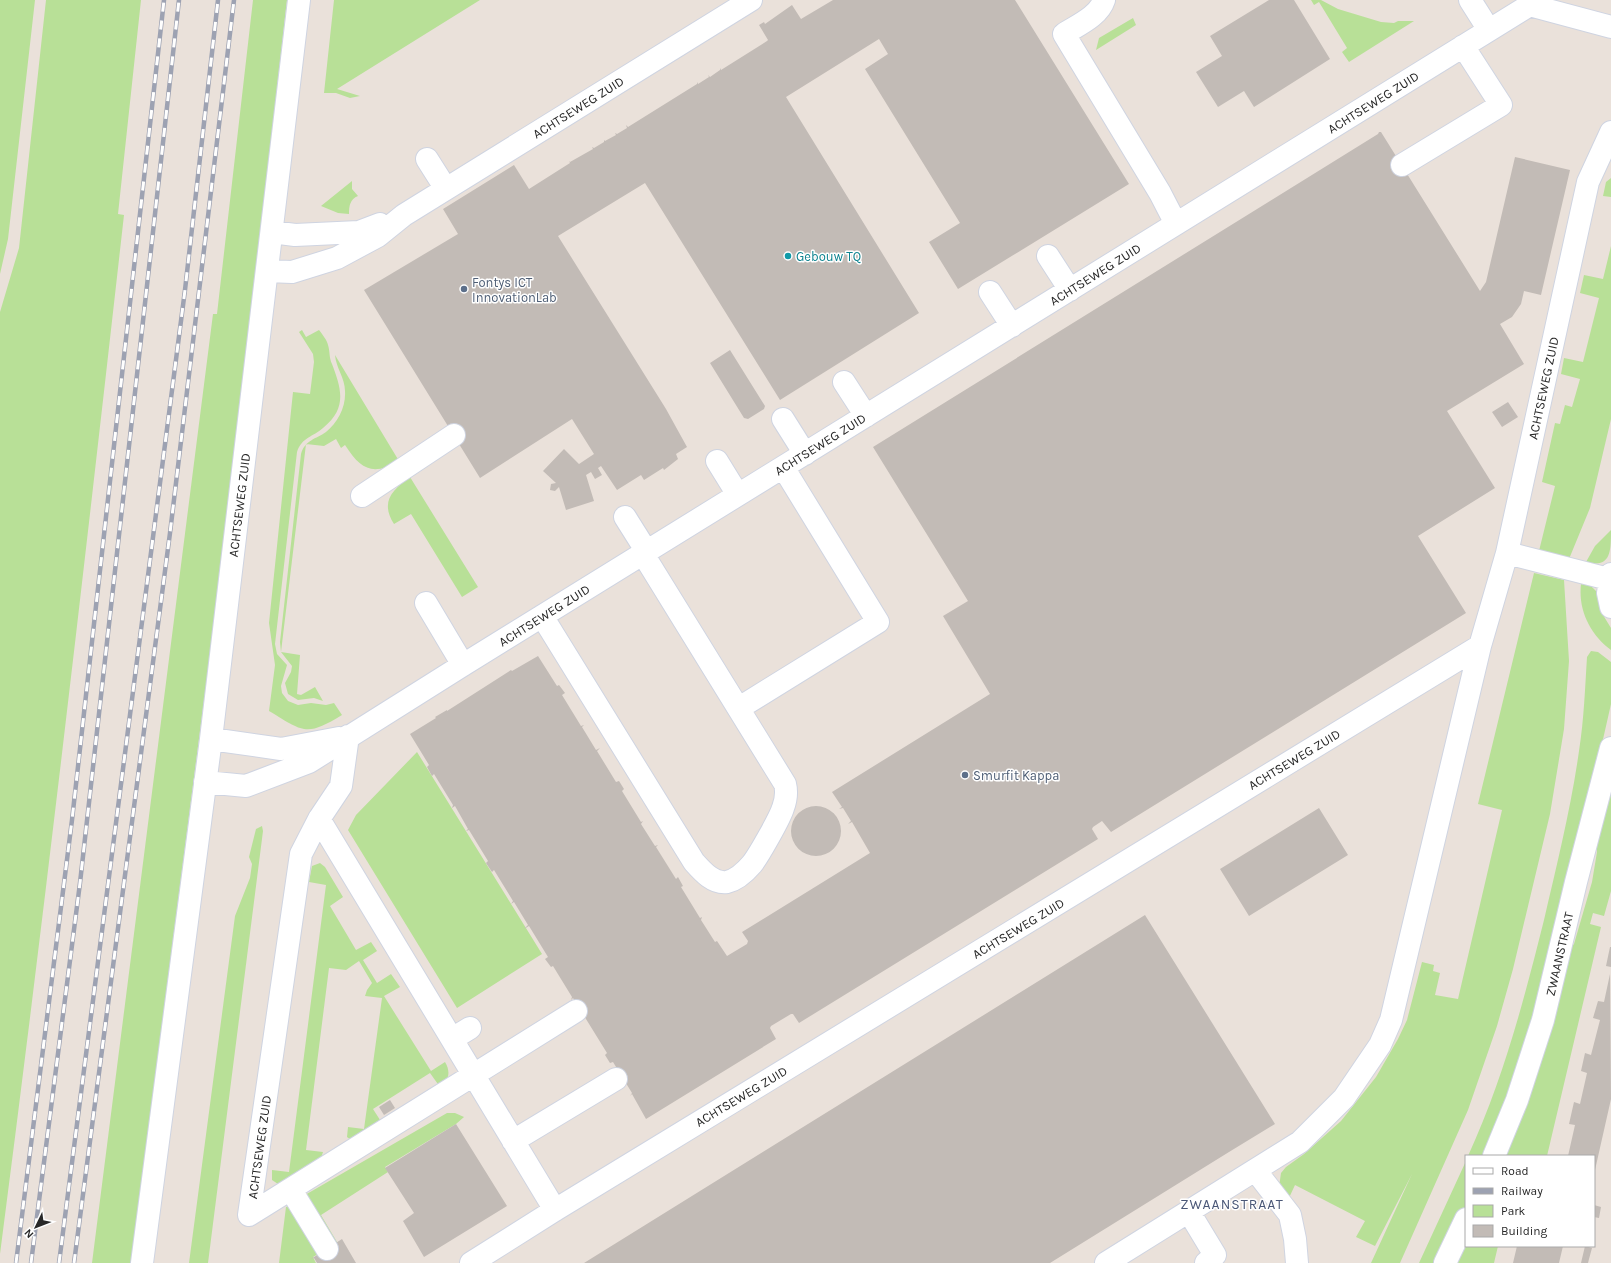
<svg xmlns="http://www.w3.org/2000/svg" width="1611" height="1263" viewBox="0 0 1611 1263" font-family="Karla,sans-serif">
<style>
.green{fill:#b8e097}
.building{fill:#c2bbb6}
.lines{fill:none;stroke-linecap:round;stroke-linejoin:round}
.minor-casing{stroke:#cfd4e1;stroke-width:24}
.minor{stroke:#fff;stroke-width:22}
.rail-casing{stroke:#9da2b2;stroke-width:4.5}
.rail{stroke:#fff;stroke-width:3;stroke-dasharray:9;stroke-linecap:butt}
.culture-dot{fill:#0f9aa8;stroke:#fff;stroke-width:1.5}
.service-dot{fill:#5c6f8a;stroke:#fff;stroke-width:1.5}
.labels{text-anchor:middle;stroke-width:3;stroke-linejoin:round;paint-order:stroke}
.street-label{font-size:13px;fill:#282828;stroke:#fff}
.culture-label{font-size:13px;fill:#0d838f;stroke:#fff;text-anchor:start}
.service-label{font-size:13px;fill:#4e5e75;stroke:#fff;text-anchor:start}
.neighbourhood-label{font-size:14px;letter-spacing:1px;fill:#4a5777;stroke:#fff}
</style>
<rect width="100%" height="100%" fill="#eae1da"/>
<!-- green -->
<path class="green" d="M0,0H35L8,239L0,274Z
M46,0H141L118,214L124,215C85,561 45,908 0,1254V312L19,248Z
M253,0H287L230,500L131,1263H92L213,314H217Z
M334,0H480L337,89L360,96L350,98L336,93H324Z
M1311,0H1321L1338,9L1381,22L1394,23L1398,21H1414L1349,62L1342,52L1347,48L1319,2L1314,5Z
M1133,18L1136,25L1096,50L1099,38Z
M1611,178V197L1603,196L1606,182Z
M352,181V189L358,196C350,199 349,206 349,214L338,213L321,206Z
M1611,246V419L1590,508L1569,559L1539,551L1555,486L1542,482L1555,423L1560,424L1565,405L1572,407L1580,379L1561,374L1564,358L1583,362L1599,298L1580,293L1584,275L1603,279Z
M302,330L306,337L319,330C322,334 327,340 328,345C330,351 329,358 332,364C341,388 348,408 323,428C313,437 302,437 297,452L275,644L277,654L287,665L281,686L282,693L288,701L298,705L311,703L326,705L334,703L342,715C306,737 304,732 269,711L275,665L269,623L293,392L310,394L314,362L313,354L299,332Z
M335,355L399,461C373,476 361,470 345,445L341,448L336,439L324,446L306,444L281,652L300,655L297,694L301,695L315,687L323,701L314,698L298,700L288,694L285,683L291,672L292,666L281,652L280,642L301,454C305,440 316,439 326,432C338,422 346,407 345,391C345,378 336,368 335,355Z
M410,477L478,587L462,597L411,514L394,524C380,502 392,490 410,477Z
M1611,530C1611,551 1611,569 1586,562L1595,546Z
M1534,573L1564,580L1569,661L1564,729L1550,814L1513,969L1497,1026L1468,1110L1400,1263H1371L1412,1174L1375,1246L1356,1237L1365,1221L1295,1185L1288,1200L1279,1187L1281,1173L1286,1167L1304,1154L1341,1121L1376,1077L1398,1039L1407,1020L1422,962L1434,965L1433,971L1440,973L1435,995L1458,999L1502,810L1478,804Z
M1581,584L1591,586L1598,593L1603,615L1611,628V650C1590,634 1578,610 1581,584Z
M1591,651L1598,652L1611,662V704L1552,965L1489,1156H1468C1503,1080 1524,1000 1544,920C1557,864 1571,808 1579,751C1584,720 1585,688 1587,657Z
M417,752L542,954L457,1008L348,830L356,815Z
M1611,784V891L1604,916L1593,913L1590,924L1601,927L1547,1156H1502L1569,949L1574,944L1592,882L1597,852L1595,837Z
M262,826L263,831L208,1263H189L235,916L250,878L252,864L249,857L256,829Z
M320,863L325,867L343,897L330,906L356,950L371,942L377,951L363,960L377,983L391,974L400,987L384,996L431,1071L445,1062C451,1072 449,1080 440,1087L430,1073L373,1109L382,1123L351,1140L347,1137L348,1127L364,1129L382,998L365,996L367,990L372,983L359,961L346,970L329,968L306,1150L323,1152L321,1158L278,1184L272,1180V1170L289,1172L326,885L309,882L312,866Z
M447,1113H455L464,1117L456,1124L385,1167L388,1172L321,1215L337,1242L332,1245L305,1195Z
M1466,1161V1206L1440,1263H1419Z
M290,1206L323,1251L313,1257L316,1263H279L286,1207Z
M1466,1245L1498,1246L1494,1263H1454L1459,1252Z"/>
<!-- building -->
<path class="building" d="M833,0H1015L1129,184L958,289L929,242L960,223L865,69L888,54L879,39L786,97L919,313L780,400L645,183L558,236L666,409L687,447L676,454L678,459L664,470L663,468L644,480L641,475L617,490L601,466L598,468L602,475L595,479L591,472L586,475L594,501L566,510L559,487L555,491L550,490L551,484L556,483L543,471L564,449L579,464L594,454L572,419L480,478L364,290L458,234L443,209L514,165L529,189L570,163L569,161L570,162L593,149L592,147L594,148L604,142V140L605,141L616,135L615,133L617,134L627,128L626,125L628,127L697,84V82L698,84L709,77L708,75L710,77L720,70V68L721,70L767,41L768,40L759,25L764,22L765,24L792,5L801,19Z
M1269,0H1294L1330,59L1254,107L1244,91L1218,107L1196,72L1222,56L1210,36Z
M1379,132H1381L1480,291L1486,282L1515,157L1570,170L1541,295L1524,291L1521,304L1512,317L1500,324L1524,364L1447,411L1495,488L1418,536L1466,613L1111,832L1102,821L1093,827L1092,829L1098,839L799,1023L793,1014H791L771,1026L770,1028L776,1039L646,1119L632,1094L630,1096L632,1093L613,1062L610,1063L605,1055L607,1053L573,998L571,1000L572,997L553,966L551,967L545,959L548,957L529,926L524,929L528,925L514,902L511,904L513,901L494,870L492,872L486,863L488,861L469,830L466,831L468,829L455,806L452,808L453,805L434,774L432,776L427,767L429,765L410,734L436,718L435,717L447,710V711L511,670L512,671L538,656L557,686L559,685L565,693L562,695L581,726L584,725L582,727L596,750L600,748L597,751L616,782L619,781L624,789L622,791L641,822L643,821L641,824L655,846L658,845L656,847L676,879L678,877L683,886L681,887L700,918L702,917L701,920L715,942L717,941L727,956L747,944L748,941L742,932L870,853L852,822L848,824L851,821L843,808L839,809L842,807L832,792L990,694L943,616L968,601L873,447L1378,134Z
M730,350L765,406L764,409L748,419L744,418L710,363Z
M1508,402L1518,417L1502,427L1492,412Z
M791 831a25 25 0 1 1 50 0a25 25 0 1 1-50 0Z
M1319,808L1348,855L1249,916L1220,869Z
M1145,915L1275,1124L1229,1152L1050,1263H584Z
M1610,947H1611V967L1606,966Z
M1610,974L1611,1099L1595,1170L1594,1156H1568L1575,1125L1569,1124L1574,1102L1580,1104L1587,1073L1581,1071L1585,1053L1591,1055L1600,1020L1593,1018L1598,1001L1604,1002Z
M390,1100L395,1108L384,1115L379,1107Z
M456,1124L507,1206L424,1257L403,1221L414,1213L385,1168Z
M1594,1205L1601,1207L1599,1218L1594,1217Z
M342,1239L356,1263H317L314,1258L311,1259Z
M1517,1246H1563L1559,1263H1513Z
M1585,1246L1592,1248L1589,1259L1588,1263H1581Z"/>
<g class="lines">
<defs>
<path id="minor" d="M1104,0C1099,16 1078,25 1064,34L1160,193L1176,224
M1470,0L1489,30
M1529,5L1611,27
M427,159L446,189
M1402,165L1501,105L1463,46
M272,232L295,235L359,232L380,224
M1048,256L1070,290
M267,271L292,272L337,258L378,236L404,215L751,0
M990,292L1012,326
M844,382L866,416
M783,419L805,454
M717,461L738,495
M362,496L454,435
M625,517L647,552
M1507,553L1609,579
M1611,574L1608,593L1611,607
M426,603L463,665
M542,616L694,862C702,871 713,884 727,882C736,880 746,871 752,864C759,855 780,818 783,808C786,800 787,792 785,784L643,554
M739,708L878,622L783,467
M211,739L281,749L339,738
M205,782L246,786L309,762L463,665L1538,0
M319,819L555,1210
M452,1039L470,1028
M513,1141L616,1079
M1494,1156L1517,1100L1543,1020L1576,882L1611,748
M1255,1170L1290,1215L1295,1239L1297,1263
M291,1190L327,1249
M1189,1212L1215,1255L1206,1263
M249,1215L301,854L319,819L341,786L348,736
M249,1215L576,1011
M142,1263L211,739L299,0
M471,1263L555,1210L1480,646
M1106,1263L1300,1142L1344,1098L1380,1045L1391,1020L1480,646L1507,553L1588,182L1611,132
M1445,1263L1466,1219"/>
</defs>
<!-- minor casing -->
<use href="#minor" class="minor-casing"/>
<!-- minor -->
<use href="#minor" class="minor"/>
<defs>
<path id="rail" d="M16,1263L72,820L164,0
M31,1263L80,883L179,0
M59,1263L185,290L218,0
M74,1263L170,533L234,0"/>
</defs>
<!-- rail casing -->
<use href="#rail" class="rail-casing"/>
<!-- rail -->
<use href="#rail" class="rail"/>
</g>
<!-- markers -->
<circle class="culture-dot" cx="788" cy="256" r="4"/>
<g class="service-dot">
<circle cx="464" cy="289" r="4"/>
<circle cx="965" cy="775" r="4"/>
</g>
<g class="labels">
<!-- street labels -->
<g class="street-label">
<text transform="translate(1373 102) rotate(-32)" y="5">ACHTSEWEG ZUID</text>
<text transform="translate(578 107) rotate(-32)" y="5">ACHTSEWEG ZUID</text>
<text transform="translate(1095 274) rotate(-32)" y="5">ACHTSEWEG ZUID</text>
<text transform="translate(1543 388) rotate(-78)" y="5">ACHTSEWEG ZUID</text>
<text transform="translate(820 444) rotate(-32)" y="5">ACHTSEWEG ZUID</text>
<text transform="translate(239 505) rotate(-83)" y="5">ACHTSEWEG ZUID</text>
<text transform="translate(544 615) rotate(-32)" y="5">ACHTSEWEG ZUID</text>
<text transform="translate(1294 759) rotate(-31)" y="5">ACHTSEWEG ZUID</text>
<text transform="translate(1018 928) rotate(-31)" y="5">ACHTSEWEG ZUID</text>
<text transform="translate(1559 954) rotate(-77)" y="5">ZWAANSTRAAT</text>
<text transform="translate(741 1096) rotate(-31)" y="5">ACHTSEWEG ZUID</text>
<text transform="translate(259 1147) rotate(-82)" y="5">ACHTSEWEG ZUID</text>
</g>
<!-- culture labels -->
<g class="culture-label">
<text x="796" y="261">Gebouw TQ</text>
</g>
<!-- service labels -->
<g class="service-label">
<text x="472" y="287">Fontys ICT<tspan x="472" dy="15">InnovationLab</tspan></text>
<text x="973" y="780">Smurfit Kappa</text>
</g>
<!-- neighbourhood labels -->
<g class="neighbourhood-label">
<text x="1232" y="1209">ZWAANSTRAAT</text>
</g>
</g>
<!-- legend -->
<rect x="1465" y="1155" width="130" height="92" fill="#ffffff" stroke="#a9a9a9"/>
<rect x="1473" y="1168" width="20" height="6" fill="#ffffff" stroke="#a9a9a9"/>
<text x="1501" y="1175" font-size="12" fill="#282828">Road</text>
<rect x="1473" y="1188" width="20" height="6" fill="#9da2b2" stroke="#a9a9a9"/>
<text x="1501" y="1195" font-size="12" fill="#282828">Railway</text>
<rect x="1473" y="1205" width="20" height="12" fill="#b8e097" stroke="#a9a9a9"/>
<text x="1501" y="1215" font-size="12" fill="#282828">Park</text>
<rect x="1473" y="1225" width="20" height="12" fill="#c2bbb6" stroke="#a9a9a9"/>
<text x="1501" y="1235" font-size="12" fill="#282828">Building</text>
<!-- north arrow -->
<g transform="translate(36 1227) rotate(227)" stroke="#ffffff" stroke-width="3" paint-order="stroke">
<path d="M0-3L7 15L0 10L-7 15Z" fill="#282828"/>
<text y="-6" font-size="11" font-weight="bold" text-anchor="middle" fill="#282828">N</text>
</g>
</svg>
